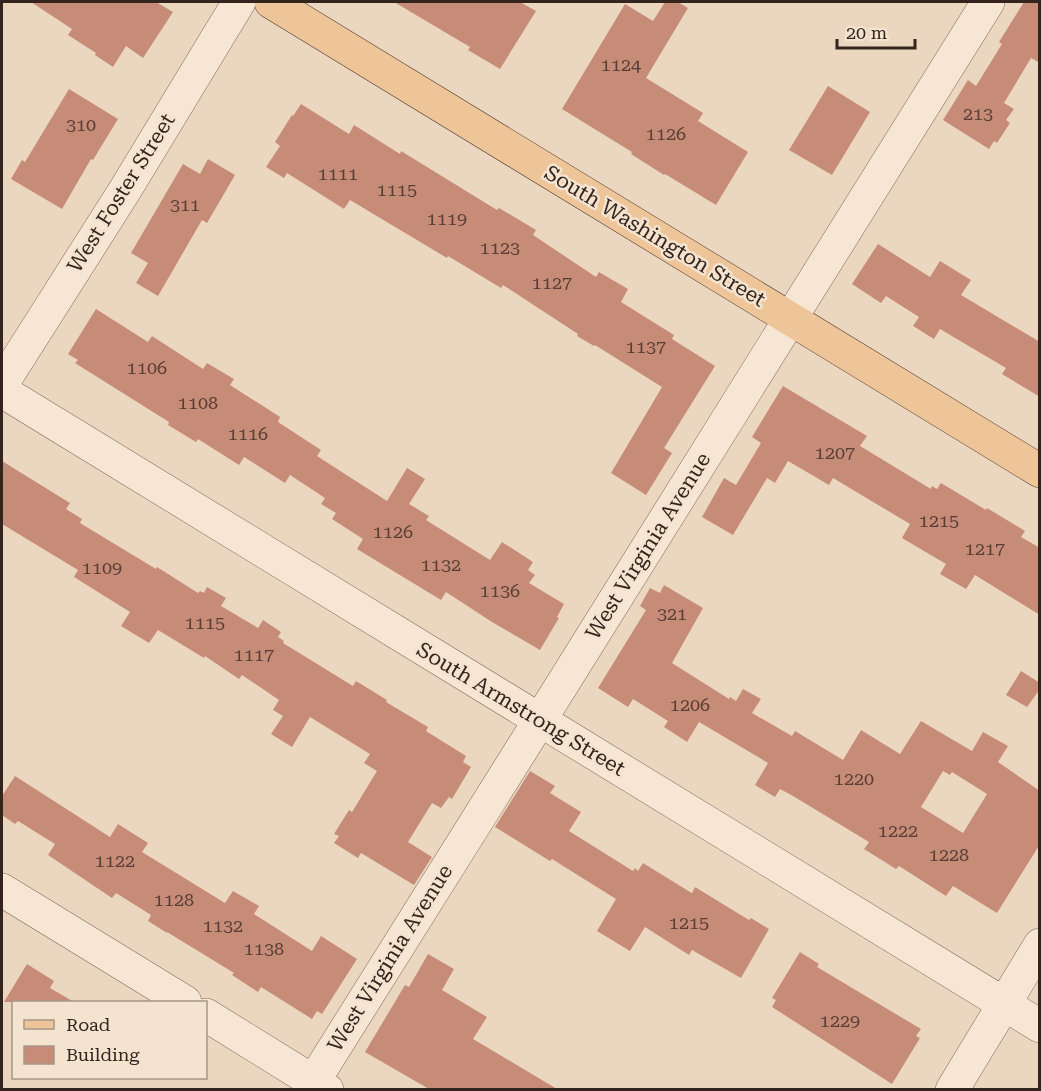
<svg xmlns="http://www.w3.org/2000/svg" width="1041" height="1091" viewBox="0 0 1041 1091" font-family="'Roboto Serif',serif">
<style>
.building{fill:#c78c78;fill-rule:evenodd}
.lines{fill:none;stroke-linecap:round;stroke-linejoin:round}
.minor-casing{stroke:#836959;stroke-width:34}
.major-casing{stroke:#50382e;stroke-width:34}
.minor{stroke:#f6e6d3;stroke-width:33}
.major{stroke:#edc599;stroke-width:33}
.labels{text-anchor:middle;stroke-width:5;stroke-linejoin:round;paint-order:stroke}
.number-label{font-size:18px;fill:#583e34}
.street-label{font-size:21px;fill:#33241d;stroke:#f3e3cf}
</style>
<rect width="100%" height="100%" fill="#ebd7c0"/>
<!-- building -->
<path class="building" d="M31,2H156L173,12L143,58L126,46L113,67L95,55L96,53L68,35L72,29Z
M394,2H520L536,11L500,69L468,50L470,47Z
M665,2H678L688,8L646,78L703,113L698,121L748,152L716,205L665,174L664,175L631,154L632,152L562,109L625,4L653,21Z
M1024,2H1040V63L1031,58L1004,103L1014,109L1006,120L1010,123L997,143L994,141L989,149L943,120L968,80L976,86L1002,44L999,42Z
M828,86L870,112L832,175L789,150Z
M69,89L118,119L93,160L91,159L62,209L11,179L22,160L25,162Z
M301,104L349,134L354,125L400,154L401,151L497,210L499,208L536,230L533,235L596,277L599,272L628,289L621,302L674,335L672,339L715,366L664,448L672,453L646,495L611,473L662,387L595,345L594,346L577,336L578,334L503,285L501,288L448,256L447,258L350,200L344,209L287,173L284,178L266,167L280,146L275,142L292,115L293,116Z
M208,159L235,175L207,223L202,220L158,296L136,283L148,263L131,253L183,164L200,174Z
M878,244L930,277L940,261L971,280L961,295L1040,342V397L1002,374L1006,368L940,329L934,339L913,326L919,317L886,296L881,303L852,284Z
M96,309L148,342L152,336L203,369L207,363L234,379L230,385L280,417L278,422L321,450L317,456L387,501L407,468L425,479L409,504L429,516L426,520L490,560L502,542L533,562L528,570L535,575L529,583L564,604L557,617L559,618L540,650L492,622L446,592L441,600L357,549L363,539L332,519L336,513L321,504L325,498L290,475L285,483L244,457L239,465L198,439L196,442L168,425L169,422L75,363L78,360L68,354Z
M783,386L867,436L860,446L931,489L932,486L937,489L941,483L986,510L987,508L1025,531L1021,537L1040,548V615L975,575L966,589L940,574L946,564L902,538L910,524L833,478L829,485L788,461L775,483L767,478L733,535L702,517L724,478L736,485L761,443L752,437Z
M2,461L70,503L66,509L82,519L80,523L156,569L157,567L198,593L200,591L204,593L207,587L226,598L221,606L258,628L263,620L281,632L278,637L284,641L283,643L353,686L356,681L387,700L386,702L428,727L426,731L466,756L463,762L471,767L452,799L449,797L441,808L432,803L408,842L432,857L414,885L361,853L358,858L334,843L339,836L334,834L349,810L352,812L377,771L364,763L370,754L310,717L292,747L271,734L283,716L273,710L279,700L242,675L239,679L205,656L204,658L158,630L149,643L121,626L130,612L74,577L78,570L2,524Z
M664,585L703,608L672,663L729,699L730,697L736,701L743,689L761,699L752,713L792,736L795,731L843,760L861,730L900,754L921,721L972,751L983,732L1008,746L998,762L1040,791V844L997,913L953,886L946,896L899,866L896,869L864,849L869,842L793,796L780,789L775,797L755,785L768,763L699,722L687,742L664,727L668,721L633,699L628,707L598,688L646,610L640,606L650,588L660,593ZM943,771L950,775L952,772L987,794L963,833L921,807Z
M1021,671L1040,683V689L1027,707L1006,695Z
M530,771L555,786L550,793L581,812L569,831L633,871L635,868L638,871L643,863L690,892L692,893L695,887L749,920L751,918L769,929L741,978L692,950L689,955L645,927L630,951L597,931L616,899L552,859L550,861L495,827Z
M15,776L110,837L118,824L148,843L142,852L225,903L233,891L259,906L254,914L312,951L321,936L357,959L322,1014L317,1011L312,1019L261,987L258,992L232,975L234,973L167,932V933L148,921L151,915L116,893L112,898L48,855L55,844L18,821L15,824L2,815V796Z
M800,952L819,964L817,967L921,1029L916,1036L920,1038L892,1084L772,1007L776,1000L772,998Z
M428,954L454,969L442,990L487,1017L473,1039L557,1089H429L365,1052L405,985L409,987Z
M27,964L54,981L50,988L74,1002H4Z"/>
<g class="lines">
<defs>
<path id="minor" d="M2,384L125,190L239,2
M2,391L1040,1026
M2,890L185,1002
M206,1015L327,1090
M308,1090L540,720L988,2
M952,1090L1040,945"/>
<path id="major" d="M271,2L1040,471"/>
</defs>
<!-- minor casing -->
<use href="#minor" class="minor-casing"/>
<!-- major casing -->
<use href="#major" class="major-casing"/>
<!-- minor -->
<use href="#minor" class="minor"/>
<!-- major -->
<use href="#major" class="major"/>
</g>
<g class="labels">
<!-- number labels -->
<g class="number-label">
<text x="621" y="71">1124</text>
<text x="978" y="120">213</text>
<text x="81" y="131">310</text>
<text x="666" y="140">1126</text>
<text x="338" y="180">1111</text>
<text x="397" y="196">1115</text>
<text x="185" y="211">311</text>
<text x="447" y="225">1119</text>
<text x="500" y="254">1123</text>
<text x="552" y="289">1127</text>
<text x="646" y="353">1137</text>
<text x="147" y="374">1106</text>
<text x="198" y="409">1108</text>
<text x="248" y="440">1116</text>
<text x="835" y="459">1207</text>
<text x="939" y="527">1215</text>
<text x="393" y="538">1126</text>
<text x="985" y="555">1217</text>
<text x="441" y="571">1132</text>
<text x="102" y="574">1109</text>
<text x="500" y="597">1136</text>
<text x="672" y="620">321</text>
<text x="205" y="629">1115</text>
<text x="254" y="661">1117</text>
<text x="690" y="711">1206</text>
<text x="854" y="785">1220</text>
<text x="898" y="837">1222</text>
<text x="949" y="861">1228</text>
<text x="115" y="867">1122</text>
<text x="174" y="906">1128</text>
<text x="689" y="929">1215</text>
<text x="223" y="932">1132</text>
<text x="264" y="955">1138</text>
<text x="840" y="1027">1229</text>
</g>
<!-- street labels -->
<g class="street-label">
<text transform="translate(121 193) rotate(-58)" y="7">West Foster Street</text>
<text transform="translate(655 236) rotate(31)" y="7">South Washington Street</text>
<text transform="translate(648 546) rotate(-58)" y="7">West Virginia Avenue</text>
<text transform="translate(521 709) rotate(31)" y="7">South Armstrong Street</text>
<text transform="translate(390 958) rotate(-58)" y="7">West Virginia Avenue</text>
</g>
</g>
<!-- border -->
<rect width="1041" height="1091" fill="none" stroke="#33241d" stroke-width="6"/>
<!-- legend -->
<rect x="12" y="1001" width="195" height="78" fill="#f3e3cf" stroke="#a69788" stroke-width="1.5"/>
<rect x="24" y="1020" width="30" height="9" fill="#edc599" stroke="#a69788" stroke-width="1.5"/>
<text x="66" y="1031" font-size="18" fill="#33241d">Road</text>
<rect x="24" y="1046" width="30" height="18" fill="#c78c78" stroke="#a69788" stroke-width="1.5"/>
<text x="66" y="1061" font-size="18" fill="#33241d">Building</text>
<!-- scale -->
<path d="M837 39v9h78v-9" fill="none" stroke="#33241d" stroke-width="3"/>
<text x="846" y="39" font-size="18" fill="#33241d" stroke="#f3e3cf" stroke-width="4.5" paint-order="stroke">20 m</text>
</svg>
